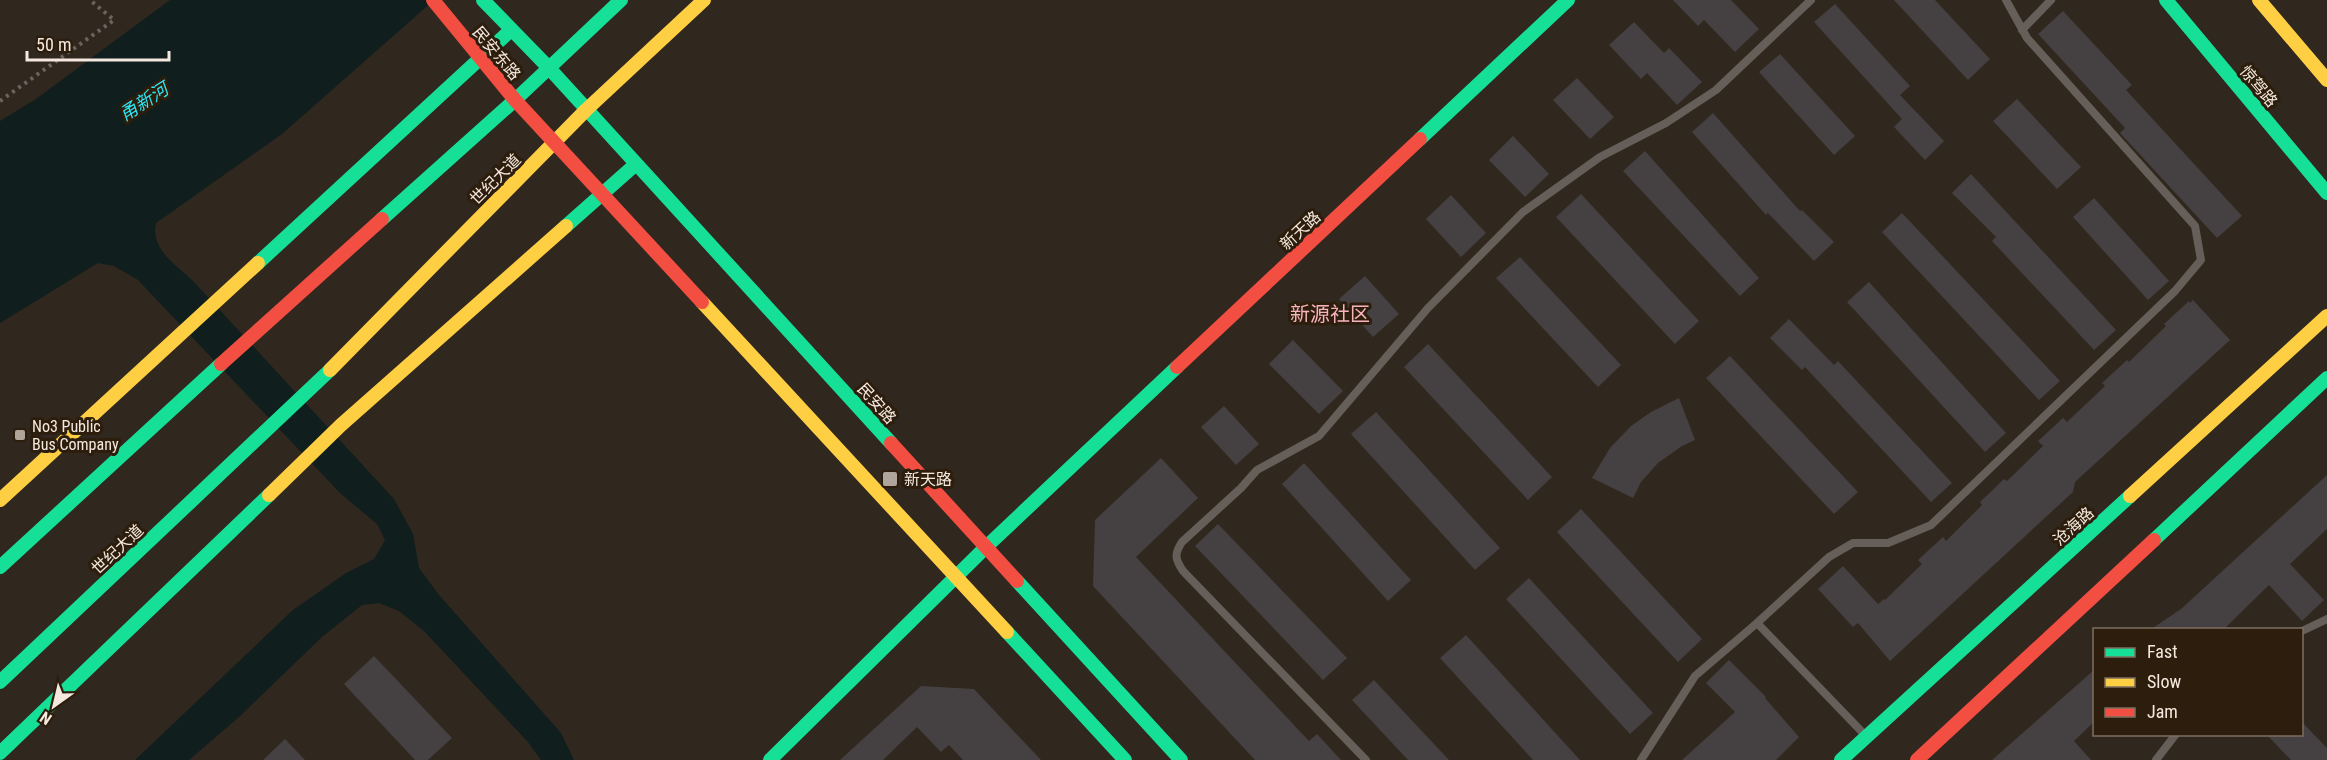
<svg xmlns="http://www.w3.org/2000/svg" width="2327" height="760" viewBox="0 0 2327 760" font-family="'Roboto Condensed','Noto Sans SC',sans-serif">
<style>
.water{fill:#101e1e}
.building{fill:#454041}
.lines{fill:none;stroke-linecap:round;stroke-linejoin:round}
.path{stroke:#6b645e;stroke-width:4;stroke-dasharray:3 4.5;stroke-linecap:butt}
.lane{stroke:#665e58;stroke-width:8}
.fast{stroke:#16e098;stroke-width:14}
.slow{stroke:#ffcf43;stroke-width:14}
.jam{stroke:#f24e42;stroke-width:14}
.poi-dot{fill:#b0a59b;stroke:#2d1d0c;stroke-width:2}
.labels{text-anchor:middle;stroke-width:6;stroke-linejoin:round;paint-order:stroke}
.street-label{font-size:16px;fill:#f5e9df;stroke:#2d1d0c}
.poi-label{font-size:16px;fill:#f5e9df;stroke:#2d1d0c;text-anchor:start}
.water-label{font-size:18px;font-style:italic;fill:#2be6f4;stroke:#2d1d0c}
.quarter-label{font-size:20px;fill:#f7b3be;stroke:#2d1d0c}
</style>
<rect width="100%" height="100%" fill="#30271e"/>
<!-- water -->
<path class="water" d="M170,0H434L282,134L156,223C150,249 176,265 193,281L394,499L413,534L419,568L439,595L561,733L574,760H541L528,742L424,631L399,611L379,603L362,605L323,636L239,717L189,760H135L293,610L346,573L374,559L385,540L377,524L340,493L138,280L114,266L98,263L0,323V121L36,99Z"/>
<!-- building -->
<path class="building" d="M1673,0H1731L1759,29L1735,52L1704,20L1698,26Z
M1894,0H1935L1990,59L1968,80Z
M1835,4L1910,86L1900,95L1944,141L1925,160L1894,127L1902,119L1814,22Z
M2063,11L2132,85L2126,90L2242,216L2217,238L2120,133L2125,128L2038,34Z
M1634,22L1664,53L1669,48L1702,82L1677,105L1647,73L1641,79L1609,45Z
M1780,54L1855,136L1834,155L1759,72Z
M1577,78L1614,117L1590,139L1553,100Z
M2017,99L2081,167L2057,189L1993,121Z
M1713,113L1800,211L1802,210L1834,242L1814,261L1768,213L1766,215L1692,132Z
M1513,136L1549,174L1525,197L1489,160Z
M1645,151L1759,278L1740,296L1623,171Z
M1971,174L2116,330L2094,350L1992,241L1996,237L1952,193Z
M1581,194L1699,321L1675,344L1556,217Z
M1451,195L1486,233L1461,257L1426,219Z
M2094,198L2169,281L2148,300L2073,217Z
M1902,213L2060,381L2039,400L1882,232Z
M1520,257L1621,365L1598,387L1496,278Z
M1365,276L1399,314L1373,337L1339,299Z
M1869,282L2006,433L1985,452L1847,302Z
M2193,300L2230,340L2075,482L2073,492L1890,661L1858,623L1853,627L1818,589L1843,566L1878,604L1884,599L1885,600L1922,564L1918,560L1943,537L1946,541L1982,505L1980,502L2004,479L2007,481L2043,446L2038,441L2063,418L2067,422L2105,386L2102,383L2127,360L2129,362L2166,326L2164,324L2189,301L2190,303Z
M1789,319L1834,365L1838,361L1952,483L1931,502L1805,367L1802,370L1770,338Z
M1293,340L1343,391L1319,414L1269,364Z
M1428,344L1552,477L1528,500L1404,367Z
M1730,356L1858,492L1834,514L1706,378Z
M1679,398L1695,440L1682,446L1658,463L1641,482L1633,498L1592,478L1610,448L1631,426L1651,412Z
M1224,406L1259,444L1236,465L1201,427Z
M1376,412L1500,548L1475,570L1351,434Z
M1161,458L1198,498L1136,557L1309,741L1317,734L1341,760H1255L1093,586L1095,520Z
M1304,463L1411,580L1388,601L1282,484Z
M2327,475V529L2290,564L2324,600L2302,621L2269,585L2223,630H2150L2181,609Z
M1581,509L1702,639L1678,662L1557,532Z
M1218,524L1347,658L1323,680L1195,546Z
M1529,578L1653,713L1630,734L1506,599Z
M1466,635L1580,760H1533L1440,658Z
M374,656L452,738L428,760H415L344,684Z
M1729,660L1766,697L1765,698L1799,737L1776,760H1682L1735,712L1706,683Z
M2094,670V722L2074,741L2091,760H1992Z
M1374,680L1449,760H1408L1352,700Z
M921,686L974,689L1041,760H963L949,745L941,752L917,727L883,760H840Z
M2301,721L2327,748V760H2291L2267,735H2301Z
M285,739L305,760H263Z"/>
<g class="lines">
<!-- path -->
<path class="path" d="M0,101L114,20L90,0"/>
<!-- lane -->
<path class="lane" d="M2022,30L2051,0
M1757,623L1865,735
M2302,631L2327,619
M1366,760L1183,571C1175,559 1174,554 1182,542L1241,488L1257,470L1319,436L1428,308L1523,212L1600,157L1666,123L1716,90L1811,0
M1641,760L1695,676L1757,623L1829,557L1853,543H1888L1931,525L2175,291L2201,260L2195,226L2027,38L2006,0
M2156,760L2176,734"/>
<!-- fast -->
<path class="fast" d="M483,0L549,68L891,443
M2166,0L2327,193
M1420,139L1568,0
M382,219L515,100L621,0
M566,226L636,164
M258,263L511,30
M2154,540L2327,378
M0,567L221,364
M1017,581L1181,760
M1007,632L1125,760
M0,682L330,370
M0,753L269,495
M770,760L986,547L1177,367
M1841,760L2130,496"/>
<!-- slow -->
<path class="slow" d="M2259,0L2327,80
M702,302L1007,632
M330,370L586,110L704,0
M269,495L341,425L566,226
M2130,496L2327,316
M0,500L258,263"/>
<!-- jam -->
<path class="jam" d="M433,0L515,100L702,302
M221,364L382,219
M1177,367L1420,139
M891,443L1017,581
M1917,760L2154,540"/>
</g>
<!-- markers -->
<g class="poi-dot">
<rect x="14" y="429" width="12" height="12" rx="3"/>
<rect x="882" y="471" width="16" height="16" rx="3"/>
</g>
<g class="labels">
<!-- street labels -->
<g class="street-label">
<text transform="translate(497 53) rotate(50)" y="6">民安东路</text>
<text transform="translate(2259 86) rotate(50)" y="6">惊驾路</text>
<text transform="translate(495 179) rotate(-45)" y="6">世纪大道</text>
<text transform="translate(1300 230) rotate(-43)" y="6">新天路</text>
<text transform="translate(877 403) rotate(48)" y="6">民安路</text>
<text transform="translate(2073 526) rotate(-42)" y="6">沧海路</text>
<text transform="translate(117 549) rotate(-43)" y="6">世纪大道</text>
</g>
<!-- poi labels -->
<g class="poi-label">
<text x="32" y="432">No3 Public<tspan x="32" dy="18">Bus Company</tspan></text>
<text x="904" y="485">新天路</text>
</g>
<!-- water labels -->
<g class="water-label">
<text transform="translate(144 102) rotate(-33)" y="6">甬新河</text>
</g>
<!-- quarter labels -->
<g class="quarter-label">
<text x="1330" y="321">新源社区</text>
</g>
</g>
<!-- legend -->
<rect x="2093" y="628" width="210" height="108" fill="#2d1d0c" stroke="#7d6f60" stroke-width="1.5"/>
<rect x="2105" y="648" width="30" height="9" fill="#16e098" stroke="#7d6f60" stroke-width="1.5"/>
<text x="2147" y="658" font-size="18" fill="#f5e9df">Fast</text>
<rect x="2105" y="678" width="30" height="9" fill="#ffcf43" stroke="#7d6f60" stroke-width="1.5"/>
<text x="2147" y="688" font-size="18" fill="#f5e9df">Slow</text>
<rect x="2105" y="708" width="30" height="9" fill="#f24e42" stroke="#7d6f60" stroke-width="1.5"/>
<text x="2147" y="718" font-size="18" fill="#f5e9df">Jam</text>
<!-- north arrow -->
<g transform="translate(54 706) rotate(214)" stroke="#2d1d0c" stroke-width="4.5" paint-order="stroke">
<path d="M0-4.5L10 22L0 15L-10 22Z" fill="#f5e9df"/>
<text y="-9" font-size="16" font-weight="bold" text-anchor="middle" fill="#f5e9df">N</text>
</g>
<!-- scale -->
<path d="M27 51v9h142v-9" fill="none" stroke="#f5e9df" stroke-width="3"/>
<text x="36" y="51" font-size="18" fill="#f5e9df" stroke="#2d1d0c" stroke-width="4.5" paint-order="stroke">50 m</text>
</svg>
